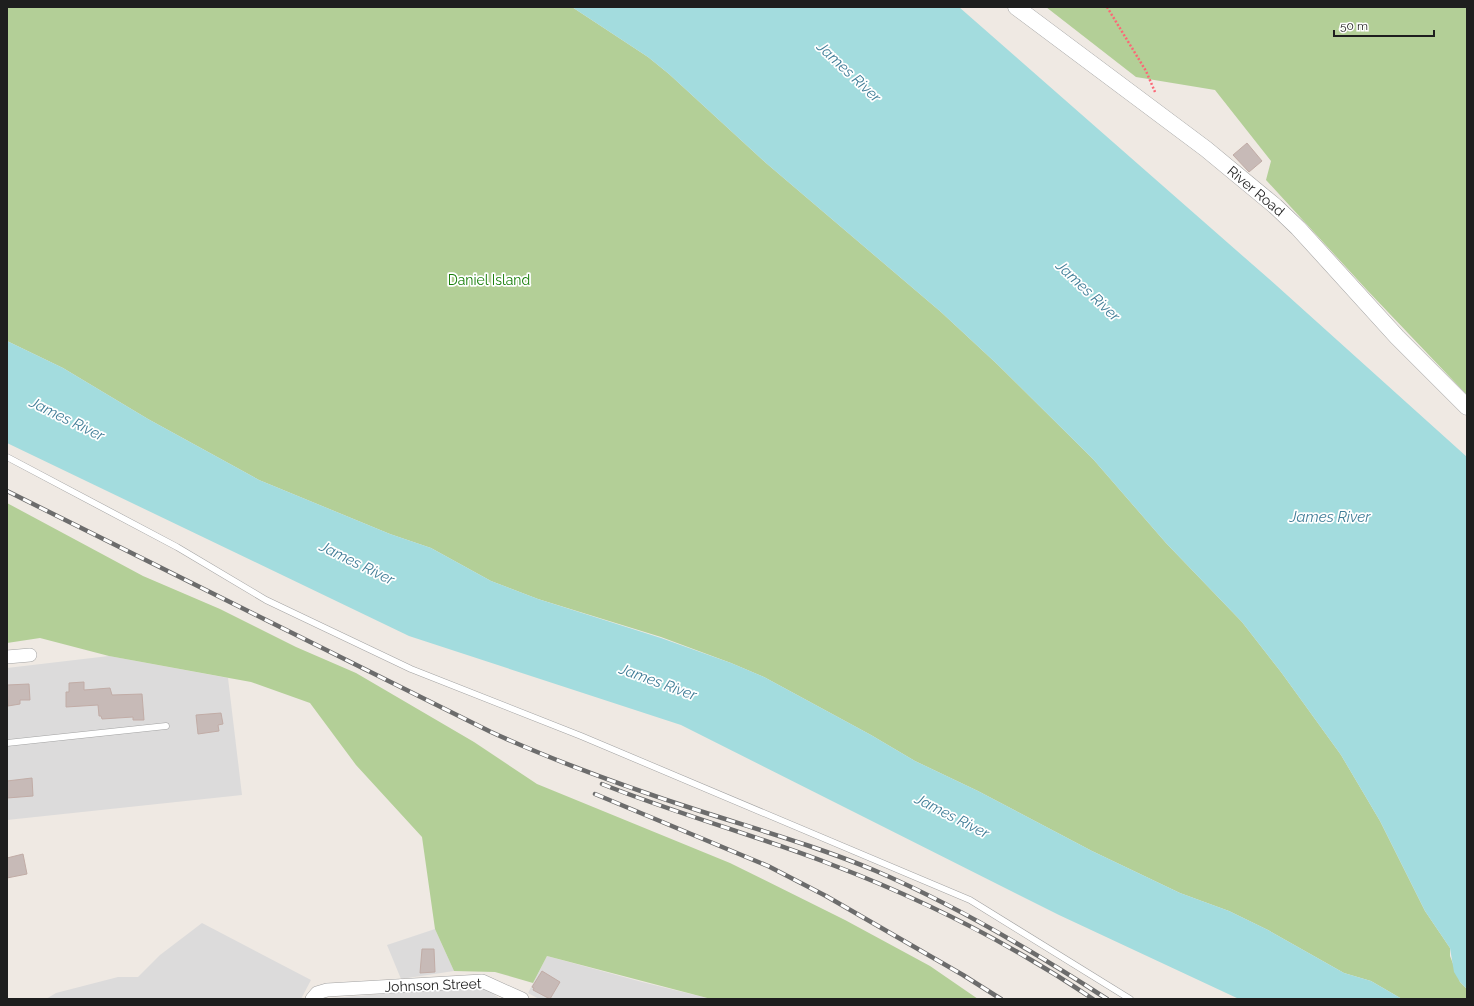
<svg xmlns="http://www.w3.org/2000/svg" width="1474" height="1006" viewBox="0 0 1474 1006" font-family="Raleway,sans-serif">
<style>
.residential{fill:#dcdbdb}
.forest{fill:#b3cf97}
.water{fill:#a3dcde}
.building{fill:#c7bab7;stroke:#c1aca6}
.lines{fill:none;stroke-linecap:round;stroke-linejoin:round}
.service-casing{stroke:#a2a2a2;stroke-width:7}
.minor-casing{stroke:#a2a2a2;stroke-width:14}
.tertiary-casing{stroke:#a2a2a2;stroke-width:17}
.path{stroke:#fc6776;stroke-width:2.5;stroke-dasharray:2 2;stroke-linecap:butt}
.service{stroke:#fff;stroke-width:6}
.minor{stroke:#fff;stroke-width:13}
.tertiary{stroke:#fff;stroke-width:16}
.rail-casing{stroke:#6c6c6c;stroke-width:4.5}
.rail{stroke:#fff;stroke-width:3;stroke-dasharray:9;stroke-linecap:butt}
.labels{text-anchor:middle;stroke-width:3.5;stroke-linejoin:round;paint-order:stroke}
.street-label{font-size:14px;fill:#1e1e1e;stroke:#fff}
.park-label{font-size:14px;fill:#177e09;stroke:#fff}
.water-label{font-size:15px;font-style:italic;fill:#407d97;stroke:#fff}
</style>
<rect width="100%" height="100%" fill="#efe9e3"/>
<!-- residential -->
<path class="residential" d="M109,656L228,678L242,795L7,820V668Z
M202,923L311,980L301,999H46L56,993L118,977H138L160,955Z
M435,929L454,971L401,979L387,945Z
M547,956L642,982L711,999H539L528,993Z
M483,986L500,999H327L331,998Z"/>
<!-- forest -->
<path class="forest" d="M7,7H572L648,57L669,74L766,163L941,312L997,364L1093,459L1166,543L1242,622L1281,672L1341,755L1380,821L1425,911L1450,948V956L1460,982L1467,989V999H1402L1371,981L1344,973L1268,930L1229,911L1180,893L1092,851L978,791L915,761L871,735L764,677L731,663L661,637L538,599L491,581L431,548L390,534L259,480L148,419L63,368L7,341Z
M1046,7H1467V395L1367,290L1266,180L1271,161L1215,90L1136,77Z
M7,503L143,576L220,609L296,647L356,673L474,742L537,784L730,863L845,920L930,966L978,999H711L547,956L533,983L495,972L454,971L435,929L422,837L356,765L310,703L251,682L109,656L40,638L7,643Z"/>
<!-- water -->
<path class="water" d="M572,7H959L1277,286L1467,457V989L1460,982L1454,972L1450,948L1425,911L1380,821L1341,755L1281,672L1242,622L1166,543L1093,459L997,364L941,312L766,163L669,74L648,57Z
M7,341L63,368L148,419L259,480L390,534L431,548L491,581L538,599L661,638L731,663L764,677L871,735L915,761L978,791L1092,851L1180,893L1229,911L1268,930L1344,973L1371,981L1402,999H1239L1059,915L681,725L409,636L7,443Z"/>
<!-- building -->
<path class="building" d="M1247,143L1262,161L1249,172L1233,155Z
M84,682V690L110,688L112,695L142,694L144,720H133V717L102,719L101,716H99L98,705L66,707V692H69V683Z
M29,684L30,700H20V704L8,706L7,685Z
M221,713L223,724L218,725L219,731L198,734L196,715Z
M32,778L33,796L7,798V781Z
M23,854L27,874L7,878V858Z
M422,949H434L435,972L420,973Z
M542,971L560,982L550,999L533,990L534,988L532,987Z"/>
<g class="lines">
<defs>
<path id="service" d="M7,457L177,547L266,600L411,669L581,736L970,900L1130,999
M7,743L166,726"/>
<path id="minor" d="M7,657L30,655
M312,999L317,993L327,990L482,981L522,999"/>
<path id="tertiary" d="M1016,7L1206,149L1275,206L1298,228L1397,337L1467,407"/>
</defs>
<!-- service casing -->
<use href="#service" class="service-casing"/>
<!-- minor casing -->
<use href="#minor" class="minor-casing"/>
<!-- tertiary casing -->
<use href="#tertiary" class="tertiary-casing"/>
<!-- path -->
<path class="path" d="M1107,7L1146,71L1155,92"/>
<!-- service -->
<use href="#service" class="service"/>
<!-- minor -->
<use href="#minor" class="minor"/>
<!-- tertiary -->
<use href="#tertiary" class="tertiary"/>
<defs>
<path id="rail" d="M7,491L491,732C559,763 629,788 700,811C759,830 819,847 876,871C957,906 1033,951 1107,999
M602,784C677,814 755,835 830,864C920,898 1013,945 1093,999
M595,794L768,866L826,896L963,975L1001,999"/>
</defs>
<!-- rail casing -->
<use href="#rail" class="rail-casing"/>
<!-- rail -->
<use href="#rail" class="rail"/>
</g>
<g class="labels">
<!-- street labels -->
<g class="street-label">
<text transform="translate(1256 191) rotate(40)" y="5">River Road</text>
<text transform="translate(433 985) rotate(-2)" y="5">Johnson Street</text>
</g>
<!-- park labels -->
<g class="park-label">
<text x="489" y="285">Daniel Island</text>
</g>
<!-- water labels -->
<g class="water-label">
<text transform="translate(849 72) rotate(43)" y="5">James River</text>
<text transform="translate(1088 291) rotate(43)" y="5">James River</text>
<text transform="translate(67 419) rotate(26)" y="5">James River</text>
<text x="1330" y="522">James River</text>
<text transform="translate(357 563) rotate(26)" y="5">James River</text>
<text transform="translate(658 682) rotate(20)" y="5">James River</text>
<text transform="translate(952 816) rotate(27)" y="5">James River</text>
</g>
</g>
<!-- border -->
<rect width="1474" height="1006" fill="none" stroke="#1e1e1e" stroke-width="16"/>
<!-- scale -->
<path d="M1334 30v6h100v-6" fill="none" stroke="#1e1e1e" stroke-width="2"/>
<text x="1340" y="30" font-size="12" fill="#1e1e1e" stroke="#ffffff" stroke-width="3" paint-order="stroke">50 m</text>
</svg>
